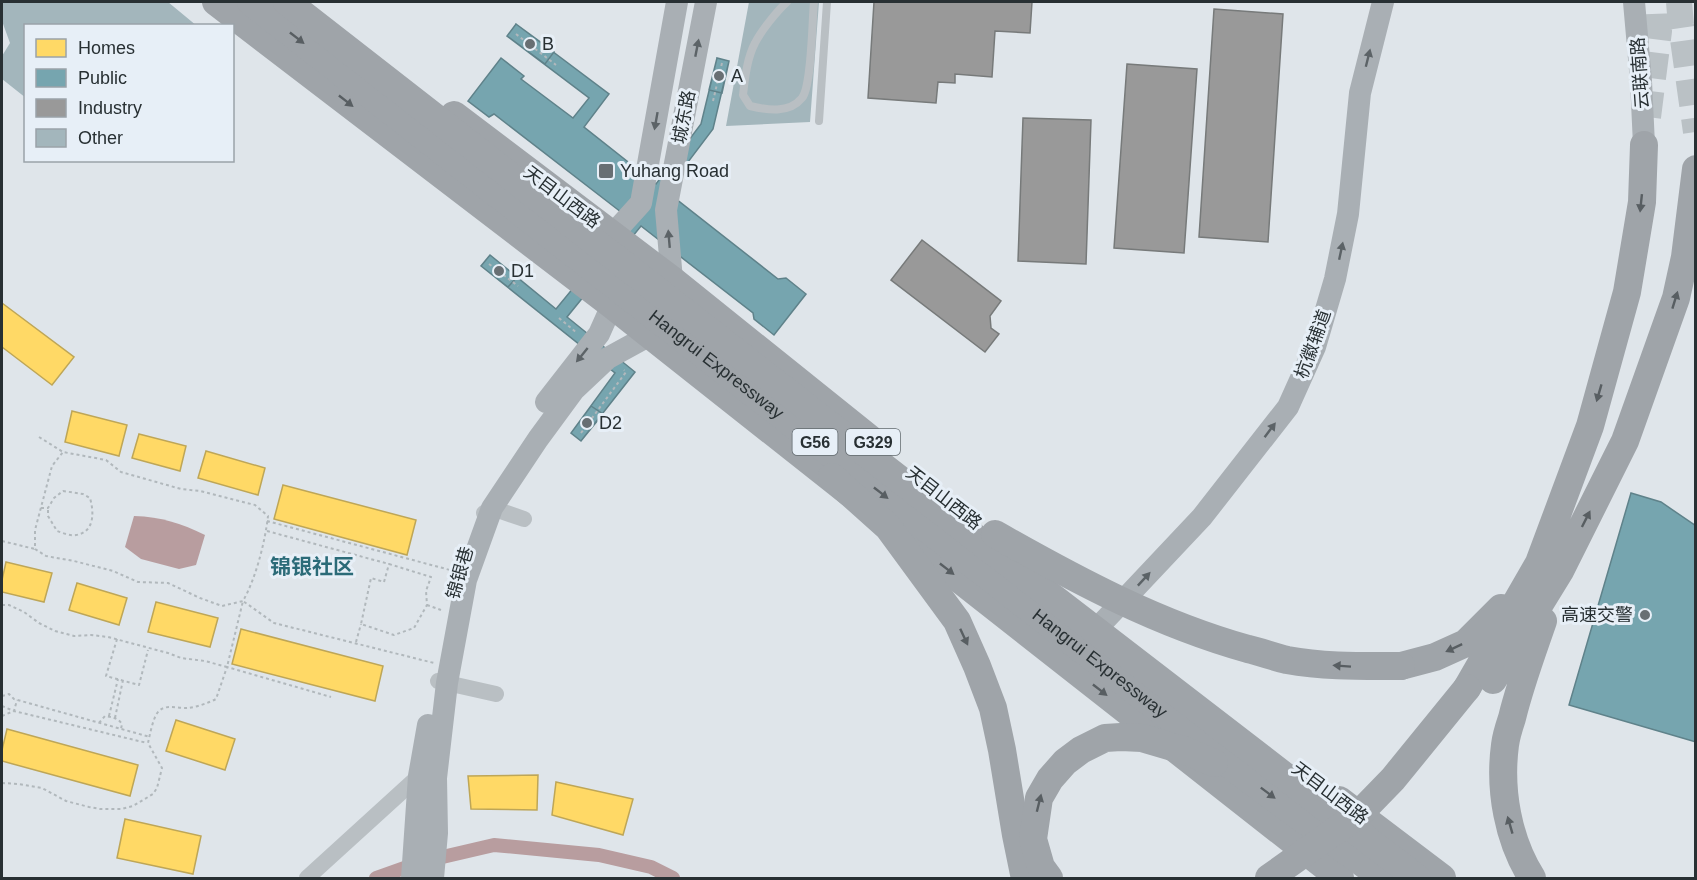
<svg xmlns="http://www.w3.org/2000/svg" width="1697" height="880" viewBox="0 0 1697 880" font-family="Helvetica,'Noto Sans SC',sans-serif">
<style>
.water{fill:#b89d9f}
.homes{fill:#ffd966;stroke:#bea657;stroke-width:1.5}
.public{fill:#76a5af;stroke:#5f828a;stroke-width:1.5}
.industry{fill:#999;stroke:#777a7a;stroke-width:1.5}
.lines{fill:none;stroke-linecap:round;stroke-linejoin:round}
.canal{stroke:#b89d9f;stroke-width:14}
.building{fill:#a3b6bc}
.primary-tunnel{stroke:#bac1c5;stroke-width:26;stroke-dasharray:26 13;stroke-linecap:butt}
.path{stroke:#b1b8bc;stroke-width:2;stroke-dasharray:3 3;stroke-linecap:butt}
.lane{stroke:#b9bfc3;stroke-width:8}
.street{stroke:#b9bfc3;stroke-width:16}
.secondary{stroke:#a9afb4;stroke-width:22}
.highway{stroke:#9fa4a9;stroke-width:28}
.highway-bridge{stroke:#9fa4a9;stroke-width:28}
.oneway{fill:#585e62}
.oneway2{fill:#5c6367}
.poi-dot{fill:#686f73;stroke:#e7eff7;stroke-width:2}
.labels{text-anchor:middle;stroke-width:6;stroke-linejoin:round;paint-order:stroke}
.shield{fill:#e7eff7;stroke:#61696e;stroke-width:1.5}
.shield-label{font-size:16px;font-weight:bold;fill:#283033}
.poi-label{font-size:18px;fill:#283033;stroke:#e7eff7;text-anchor:start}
.street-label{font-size:18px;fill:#283033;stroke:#e7eff7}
.quarter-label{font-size:21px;font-weight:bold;fill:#2b6b78;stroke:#e7eff7}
</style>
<rect width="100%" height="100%" fill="#dfe5ea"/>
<!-- water -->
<path class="water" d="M134,516C162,517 180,523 205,535L196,565L179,569L141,559L125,547Z"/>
<!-- homes -->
<path class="homes" d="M2,303L74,357L52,385L2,347Z
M72,411L127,425L119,456L65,442Z
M139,434L186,446L180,471L132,458Z
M206,451L265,468L258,495L198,478Z
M283,485L416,520L407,555L274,519Z
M6,562L52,573L44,602L2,592V580Z
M77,583L127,598L119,625L69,610Z
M156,602L218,618L210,647L148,632Z
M241,629L383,666L375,701L232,664Z
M176,720L235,739L225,770L166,751Z
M7,729L138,765L130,796L2,761V750Z
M538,775L537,810L471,809L468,776Z
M556,782L633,799L623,835L552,815Z
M125,819L201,836L193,874L117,858Z"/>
<!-- public -->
<path class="public" d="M516,24L609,94L584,127L656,184L701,124L717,58L729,61L713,129L666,191L778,279L786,278L806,294L774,335L754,319L753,313L641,226L567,317L635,372L581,441L571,433L615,373L481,266L490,255L556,309L630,219L494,114L489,117L468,101L501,58L524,76L521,79L573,118L589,98L507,36Z
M516,24L554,52L545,64L507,36Z
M717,58L729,61L722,93L709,90Z
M490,255L517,277L508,287L481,266Z
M591,406L603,414L581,441L571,433Z
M1631,493L1661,502L1696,526V742L1569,705Z"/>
<!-- industry -->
<path class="industry" d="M874,2H1032L1030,33L995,31L992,77L955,74V83L938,82L936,103L868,98Z
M1214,9L1283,14L1268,242L1199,237Z
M1127,64L1197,69L1184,253L1114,248Z
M1023,118L1091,120L1086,264L1018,261Z
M922,240L1001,301L990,316L991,328L999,334L985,352L891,280Z"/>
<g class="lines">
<!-- canal -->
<path class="canal" d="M376,878L421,862L494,845L599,855L651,867L673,878"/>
</g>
<!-- building -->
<path class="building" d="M2,2H168L197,26H26V98L2,79V56L10,43L2,21Z
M749,2H819L810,122L726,126Z"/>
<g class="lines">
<!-- primary-tunnel -->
<path class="primary-tunnel" d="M1679,2L1681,25L1696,132
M1648,117L1659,31L1658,2"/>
<!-- path -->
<path class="path" d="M516,34L556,65
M713,101L722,63
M489,264L518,286
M559,318L577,333
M581,433L626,372L624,370
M39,437L63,452L106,460L121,472L181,489L200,491L255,505L268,516C265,542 256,578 243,601L222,606L200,598L168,583L138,582L113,571L74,561L46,556L35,549V530L52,466L63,452
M41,508H48L54,498L63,491L83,494L90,498C94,512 95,532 76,535C70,536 63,533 57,531L48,516V508
M267,521L450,570
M267,531L389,564
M2,541L35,549
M389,564L431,577L426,591L427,605L414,628L394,635L361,624L371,578L384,582Z
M2,605H9L24,612L39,623L55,631L74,636L91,635L108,637L168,653L181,658L205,661L227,667L243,601L274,623L434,663
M427,605L441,610
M117,639L106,676L139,685L148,650
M356,642L361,624
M2,696L9,694L14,699L150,737
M2,706L14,711L147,743
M2,716L14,711L17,700
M109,716L118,679
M115,718L123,680
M99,723L105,716C112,717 118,718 122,724L121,729
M2,783L19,784L42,788L66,801L89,807L100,809H121L133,806L153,794L157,788L162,768L148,743C150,734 152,723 156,715C163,702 177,709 188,708C197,707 208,703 216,699L227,667L331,697"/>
<!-- lane -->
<path class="lane" d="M787,2C777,11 761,31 755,43C747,58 745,78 743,95L750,106C767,110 789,114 802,98C812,86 812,20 814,2
M819,121L827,2"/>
<!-- street -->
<path class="street" d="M484,513L492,508L524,519
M438,681L496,694
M307,878L419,776H425"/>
<!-- secondary -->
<path class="secondary" d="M1634,2L1641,81L1644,145
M612,250V235L641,203L677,2
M668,290L672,280L666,210L706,2
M546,402L599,334L612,305V289
M1104,621L1202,517L1288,407L1315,347L1335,279L1348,214L1360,93L1383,2
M412,878L419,776L428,725
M433,878L437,833L436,778L447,683L466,580L492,508L538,439L574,390L608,358L650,335L656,320"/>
<!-- highway -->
<path class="highway" d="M216,2L612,305L850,493
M454,115L672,280L870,439
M893,527L1340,878
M1401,666L1435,657L1466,643L1501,608
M1493,680L1560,571L1625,441L1676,298L1685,257L1696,169
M1467,688L1539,563L1590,426L1627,292L1642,202L1644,145
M1339,800L1442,878
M1532,878C1508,840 1499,790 1505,745C1506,736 1509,727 1512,718C1520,685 1532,653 1543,621"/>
<!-- highway-bridge -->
<g class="highway-bridge">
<path id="s1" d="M251,2L1242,774L1383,878"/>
<path d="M287,2L903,482L1417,878"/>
<path d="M832,477L888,527L957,621L977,666L993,708L1002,750L1016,835L1024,874L1027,878"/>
<path d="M995,534C1076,580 1158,624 1248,649C1261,652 1274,657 1287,660C1325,667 1363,666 1401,666"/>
<path d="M1049,878L1041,867L1033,839L1039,798L1050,779L1065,762L1081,750L1105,738L1121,737L1142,738L1186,751L1214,763"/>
<path d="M1269,878L1359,814L1393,779L1467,688"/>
</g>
</g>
<!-- one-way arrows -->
<defs><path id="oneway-solid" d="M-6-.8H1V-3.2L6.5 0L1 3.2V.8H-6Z" transform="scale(1.5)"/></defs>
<g class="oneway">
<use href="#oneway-solid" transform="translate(297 38) rotate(38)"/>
<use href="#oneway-solid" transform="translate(346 101) rotate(38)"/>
<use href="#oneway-solid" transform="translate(1641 203) rotate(96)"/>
<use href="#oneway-solid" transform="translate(1675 300) rotate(-73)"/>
<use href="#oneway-solid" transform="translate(1599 393) rotate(106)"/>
<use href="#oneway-solid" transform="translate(881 493) rotate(38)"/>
<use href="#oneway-solid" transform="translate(1586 519) rotate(-63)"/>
<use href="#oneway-solid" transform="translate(947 569) rotate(38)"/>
<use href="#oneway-solid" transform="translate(964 637) rotate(65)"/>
<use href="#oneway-solid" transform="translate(1454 648) rotate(155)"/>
<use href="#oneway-solid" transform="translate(1342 666) rotate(-176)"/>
<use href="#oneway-solid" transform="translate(1100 690) rotate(38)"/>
<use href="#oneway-solid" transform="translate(1268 793) rotate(37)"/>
<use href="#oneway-solid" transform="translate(1039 803) rotate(-76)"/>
<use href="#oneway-solid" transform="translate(1510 825) rotate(-106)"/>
</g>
<g class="oneway2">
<use href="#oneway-solid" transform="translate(697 48) rotate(-79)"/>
<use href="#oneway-solid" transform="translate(1368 58) rotate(-76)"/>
<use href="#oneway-solid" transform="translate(656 121) rotate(100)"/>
<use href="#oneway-solid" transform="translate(669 239) rotate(-95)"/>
<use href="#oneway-solid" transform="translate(1341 251) rotate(-78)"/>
<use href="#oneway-solid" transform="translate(582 355) rotate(129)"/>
<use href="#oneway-solid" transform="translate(1270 430) rotate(-53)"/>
<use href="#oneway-solid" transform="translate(1144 579) rotate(-47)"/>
</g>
<!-- markers -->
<g class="poi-dot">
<circle cx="530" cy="44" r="6"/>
<circle cx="719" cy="76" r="6"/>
<rect x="598" y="163" width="16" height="16" rx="3"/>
<circle cx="499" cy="271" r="6"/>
<circle cx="587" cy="423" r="6"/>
<circle cx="1645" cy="615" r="6"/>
</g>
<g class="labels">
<!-- shield labels -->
<g class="shield">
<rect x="792.5" y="429" width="45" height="26" rx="4.5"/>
<rect x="846" y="429" width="54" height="26" rx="4.5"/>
</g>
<g class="shield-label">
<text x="815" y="448">G56</text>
<text x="873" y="448">G329</text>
</g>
<!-- poi labels -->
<g class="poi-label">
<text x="542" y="50">B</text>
<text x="731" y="82">A</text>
<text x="620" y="177">Yuhang Road</text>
<text x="511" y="277">D1</text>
<text x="599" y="429">D2</text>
<text x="1633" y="621" text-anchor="end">高速交警</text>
</g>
<!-- street labels -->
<g class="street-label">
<text transform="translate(1640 73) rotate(-94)" y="6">云联南路</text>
<text transform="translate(684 117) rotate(-79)" y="6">城东路</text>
<text transform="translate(562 197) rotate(37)" y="6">天目山西路</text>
<text transform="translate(1313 344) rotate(-70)" y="6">杭徽辅道</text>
<text dy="6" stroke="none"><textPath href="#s1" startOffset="590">Hangrui Expressway</textPath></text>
<text transform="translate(944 498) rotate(38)" y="6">天目山西路</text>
<text transform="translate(460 573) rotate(-74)" y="6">锦银巷</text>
<text dy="6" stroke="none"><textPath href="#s1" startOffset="1076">Hangrui Expressway</textPath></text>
<text transform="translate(1330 793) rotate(37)" y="6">天目山西路</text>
</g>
<!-- quarter labels -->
<g class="quarter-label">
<text x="312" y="574">锦银社区</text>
</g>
</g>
<!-- border -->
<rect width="1697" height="880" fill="none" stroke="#283033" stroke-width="6"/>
<!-- legend -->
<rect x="24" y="24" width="210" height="138" fill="#e7eff7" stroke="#9ba3a9" stroke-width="1.5"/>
<rect x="36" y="39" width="30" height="18" fill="#ffd966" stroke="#9ba3a9" stroke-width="1.5"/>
<text x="78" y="54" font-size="18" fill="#283033">Homes</text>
<rect x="36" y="69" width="30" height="18" fill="#76a5af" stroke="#9ba3a9" stroke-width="1.5"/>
<text x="78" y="84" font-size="18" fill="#283033">Public</text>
<rect x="36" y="99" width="30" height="18" fill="#999999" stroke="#9ba3a9" stroke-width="1.5"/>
<text x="78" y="114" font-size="18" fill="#283033">Industry</text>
<rect x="36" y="129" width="30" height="18" fill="#a3b6bc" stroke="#9ba3a9" stroke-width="1.5"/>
<text x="78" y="144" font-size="18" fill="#283033">Other</text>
</svg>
